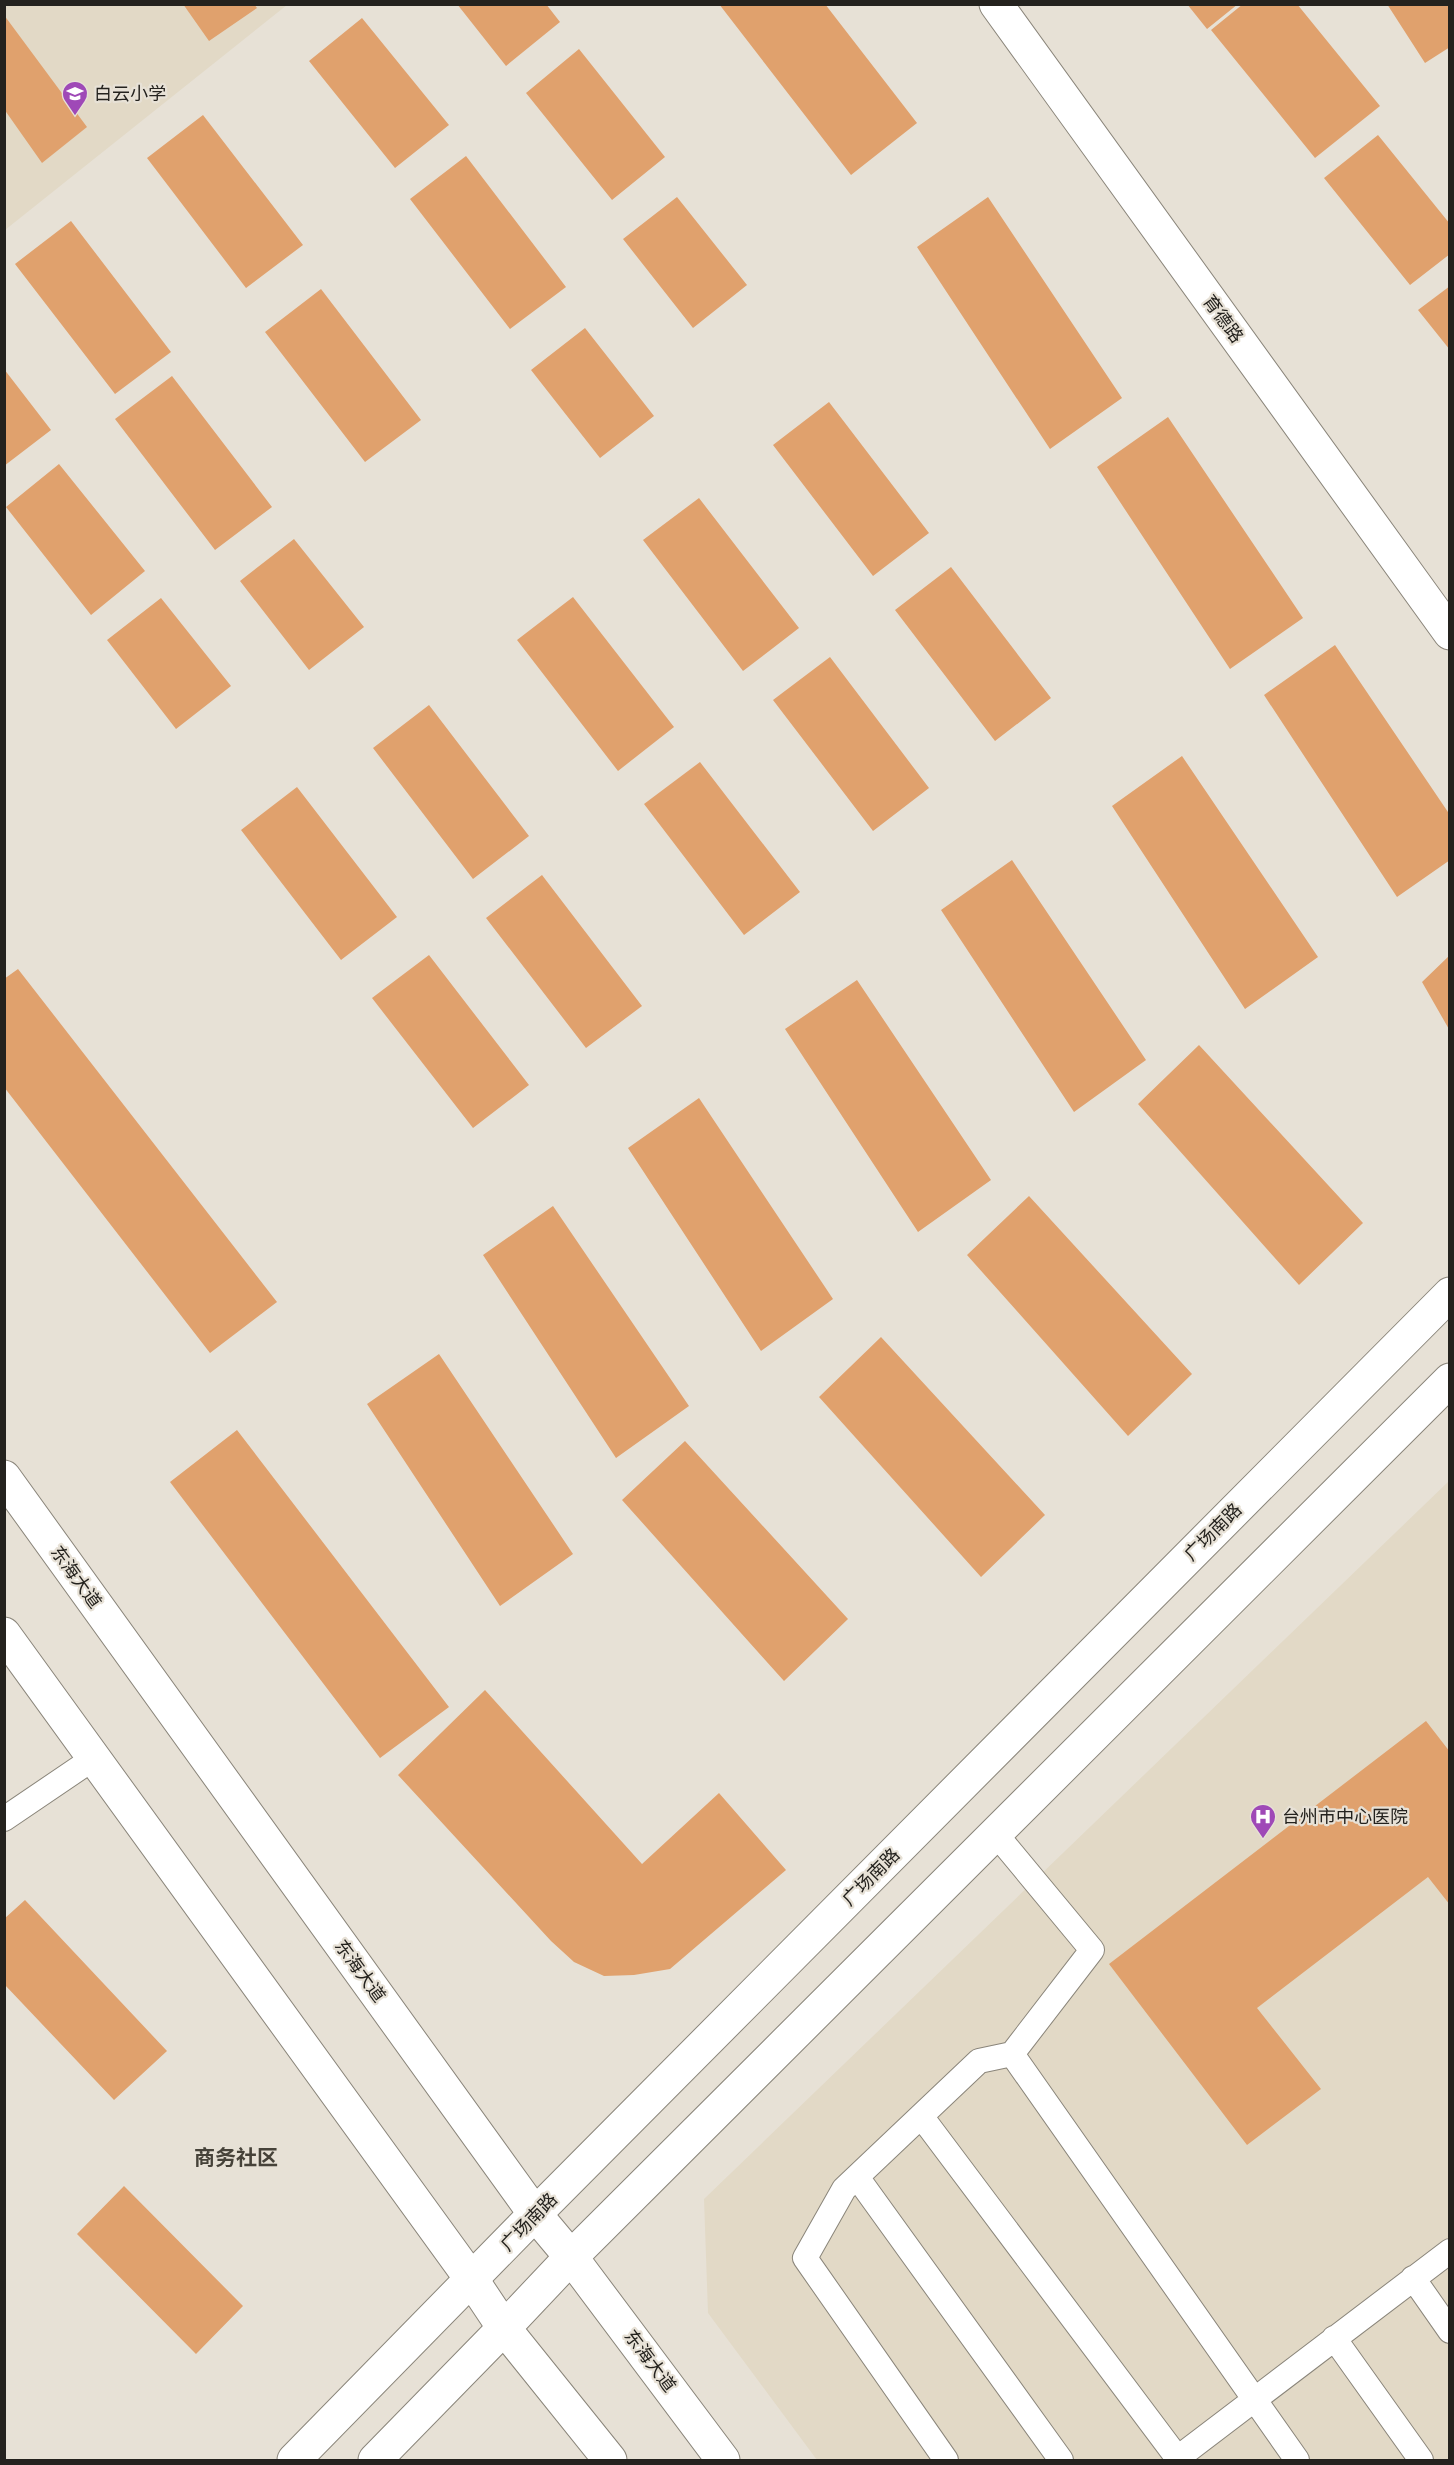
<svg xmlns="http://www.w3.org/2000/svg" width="1454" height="2465" viewBox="0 0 1454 2465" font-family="Lato,'Noto Sans SC',sans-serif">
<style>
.built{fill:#e2d9c6}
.building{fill:#e0a16d}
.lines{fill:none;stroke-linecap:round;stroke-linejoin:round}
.service-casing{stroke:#8a857a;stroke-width:26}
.tertiary-casing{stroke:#8a857a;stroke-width:35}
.secondary-casing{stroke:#8a857a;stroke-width:35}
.primary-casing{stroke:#8a857a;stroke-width:35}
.service{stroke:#fff;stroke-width:24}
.tertiary{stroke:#fff;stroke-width:33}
.secondary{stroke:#fff;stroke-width:33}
.primary{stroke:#fff;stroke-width:33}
.labels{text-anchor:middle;stroke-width:4.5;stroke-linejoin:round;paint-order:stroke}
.poi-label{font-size:18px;fill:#24221e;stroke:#e7e1d6;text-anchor:start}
.street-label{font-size:18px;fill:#24221e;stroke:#e7e1d6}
.quarter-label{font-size:21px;font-weight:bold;fill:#464239;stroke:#e7e1d6}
</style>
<rect width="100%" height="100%" fill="#e7e1d6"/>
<!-- built -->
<path class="built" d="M5,5H287L5,230Z
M1449,1481V2460H817L708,2313L704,2199Z"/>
<!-- building -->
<path class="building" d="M183,4H254L257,8L209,41Z
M457,4H546L560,22L506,66Z
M719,4H825L917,123L851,175Z
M1187,4H1238L1207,29Z
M1243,4H1297L1380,106L1315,158L1211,30Z
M1387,4H1450V47L1425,63Z
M4,15L87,127L42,163L4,109Z
M362,18L449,125L395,168L309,61Z
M579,49L665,157L612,200L526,93Z
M203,115L303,245L246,288L147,158Z
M1378,135L1450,224V254L1410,285L1324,178Z
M466,156L566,287L510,329L410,199Z
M677,197L747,285L693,328L623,239Z
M988,197L1122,398L1050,449L917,247Z
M71,221L171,352L115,394L15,264Z
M1450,286V350L1418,310Z
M321,289L421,420L365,462L265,332Z
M585,328L654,416L600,458L531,370Z
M4,369L51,430L4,466Z
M172,376L272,507L215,550L115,419Z
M829,402L929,533L873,576L773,445Z
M1168,417L1303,618L1230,669L1097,467Z
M59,464L145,571L91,615L6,507Z
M699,498L799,628L743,671L643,540Z
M294,539L364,627L309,670L240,581Z
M951,567L1051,698L995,741L895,610Z
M573,597L674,727L618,771L517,640Z
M161,598L231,686L176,729L107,640Z
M1335,645L1450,815V860L1397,897L1264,695Z
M830,657L929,788L873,831L773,700Z
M429,705L529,836L473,879L373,748Z
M1182,756L1318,957L1245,1009L1112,806Z
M700,762L800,892L744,935L644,804Z
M297,787L397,917L341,960L241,830Z
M1012,860L1146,1060L1074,1112L941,910Z
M542,875L642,1006L586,1048L486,918Z
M429,955L529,1085L473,1128L372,998Z
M1450,955V1031L1422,982Z
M18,969L277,1302L210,1353L4,1087V979Z
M857,980L991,1180L918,1232L785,1029Z
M1199,1045L1363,1223L1299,1285L1138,1104Z
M699,1098L833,1299L761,1351L628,1148Z
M1029,1196L1192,1374L1128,1436L967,1255Z
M553,1206L689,1406L616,1458L483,1255Z
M881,1337L1045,1515L981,1577L819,1397Z
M439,1354L573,1554L500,1606L367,1404Z
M237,1430L449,1707L380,1758L170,1482Z
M685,1441L848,1619L784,1681L622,1500Z
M485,1690L642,1864L719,1793L786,1870L670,1969L634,1975L604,1976L574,1962L551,1941L398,1775Z
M1426,1721L1450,1752V1905L1428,1877L1257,2008L1321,2089L1247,2145L1109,1964Z
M25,1900L167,2051L114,2100L4,1984V1919Z
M124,2186L243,2306L196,2354L77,2234Z"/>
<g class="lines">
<defs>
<path id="service" d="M4,1819L94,1758
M1012,2054L1297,2460
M921,2116L1179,2460
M857,2177L1061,2460
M1413,2278L1450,2331
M1334,2338L1421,2460
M946,2460L805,2258L844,2189L979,2061L1012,2054L1092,1950L995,1833
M1175,2460L1450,2251"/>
<path id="tertiary" d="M996,4L1450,633"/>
<path id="secondary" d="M294,2460L535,2214L1450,1294
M375,2460L504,2328L571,2257L1450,1380"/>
<path id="primary" d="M4,1477L535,2214L571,2257L723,2460
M4,1634L472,2280L504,2328L610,2460"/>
</defs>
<!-- service casing -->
<use href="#service" class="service-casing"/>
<!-- tertiary casing -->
<use href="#tertiary" class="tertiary-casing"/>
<!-- secondary casing -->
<use href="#secondary" class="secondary-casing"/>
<!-- primary casing -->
<use href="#primary" class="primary-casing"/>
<!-- service -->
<use href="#service" class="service"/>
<!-- tertiary -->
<use href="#tertiary" class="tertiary"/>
<!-- secondary -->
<use href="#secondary" class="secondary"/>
<!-- primary -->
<use href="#primary" class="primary"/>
</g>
<!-- icons -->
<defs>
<symbol id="school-pin" viewBox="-11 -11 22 30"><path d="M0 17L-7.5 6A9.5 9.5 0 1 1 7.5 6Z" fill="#9f49b7" stroke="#e7e1d6"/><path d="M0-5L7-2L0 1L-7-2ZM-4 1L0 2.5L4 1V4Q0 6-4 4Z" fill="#fff"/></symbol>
<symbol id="hospital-pin" viewBox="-11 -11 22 30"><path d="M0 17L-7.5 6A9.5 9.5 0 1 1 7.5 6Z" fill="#9f49b7" stroke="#e7e1d6"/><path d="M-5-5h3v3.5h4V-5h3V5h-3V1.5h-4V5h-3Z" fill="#fff"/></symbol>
</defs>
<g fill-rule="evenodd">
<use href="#school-pin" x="60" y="79" width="30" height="40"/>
<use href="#hospital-pin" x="1248" y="1802" width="30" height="40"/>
</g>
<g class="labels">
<!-- poi labels -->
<g class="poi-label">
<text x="94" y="100">白云小学</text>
<text x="1282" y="1823">台州市中心医院</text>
</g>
<!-- street labels -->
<g class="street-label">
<text transform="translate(1223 319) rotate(54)" y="6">育德路</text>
<text transform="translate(1213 1532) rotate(-45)" y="6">广场南路</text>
<text transform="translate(76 1577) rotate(54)" y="6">东海大道</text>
<text transform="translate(871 1877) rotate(-45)" y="6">广场南路</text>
<text transform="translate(360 1971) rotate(54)" y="6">东海大道</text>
<text transform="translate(529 2222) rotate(-46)" y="6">广场南路</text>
<text transform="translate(650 2361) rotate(53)" y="6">东海大道</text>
</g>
<!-- quarter labels -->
<g class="quarter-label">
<text x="236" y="2165">商务社区</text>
</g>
</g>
<!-- border -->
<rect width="1454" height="2465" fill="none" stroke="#24221e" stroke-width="12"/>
</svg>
